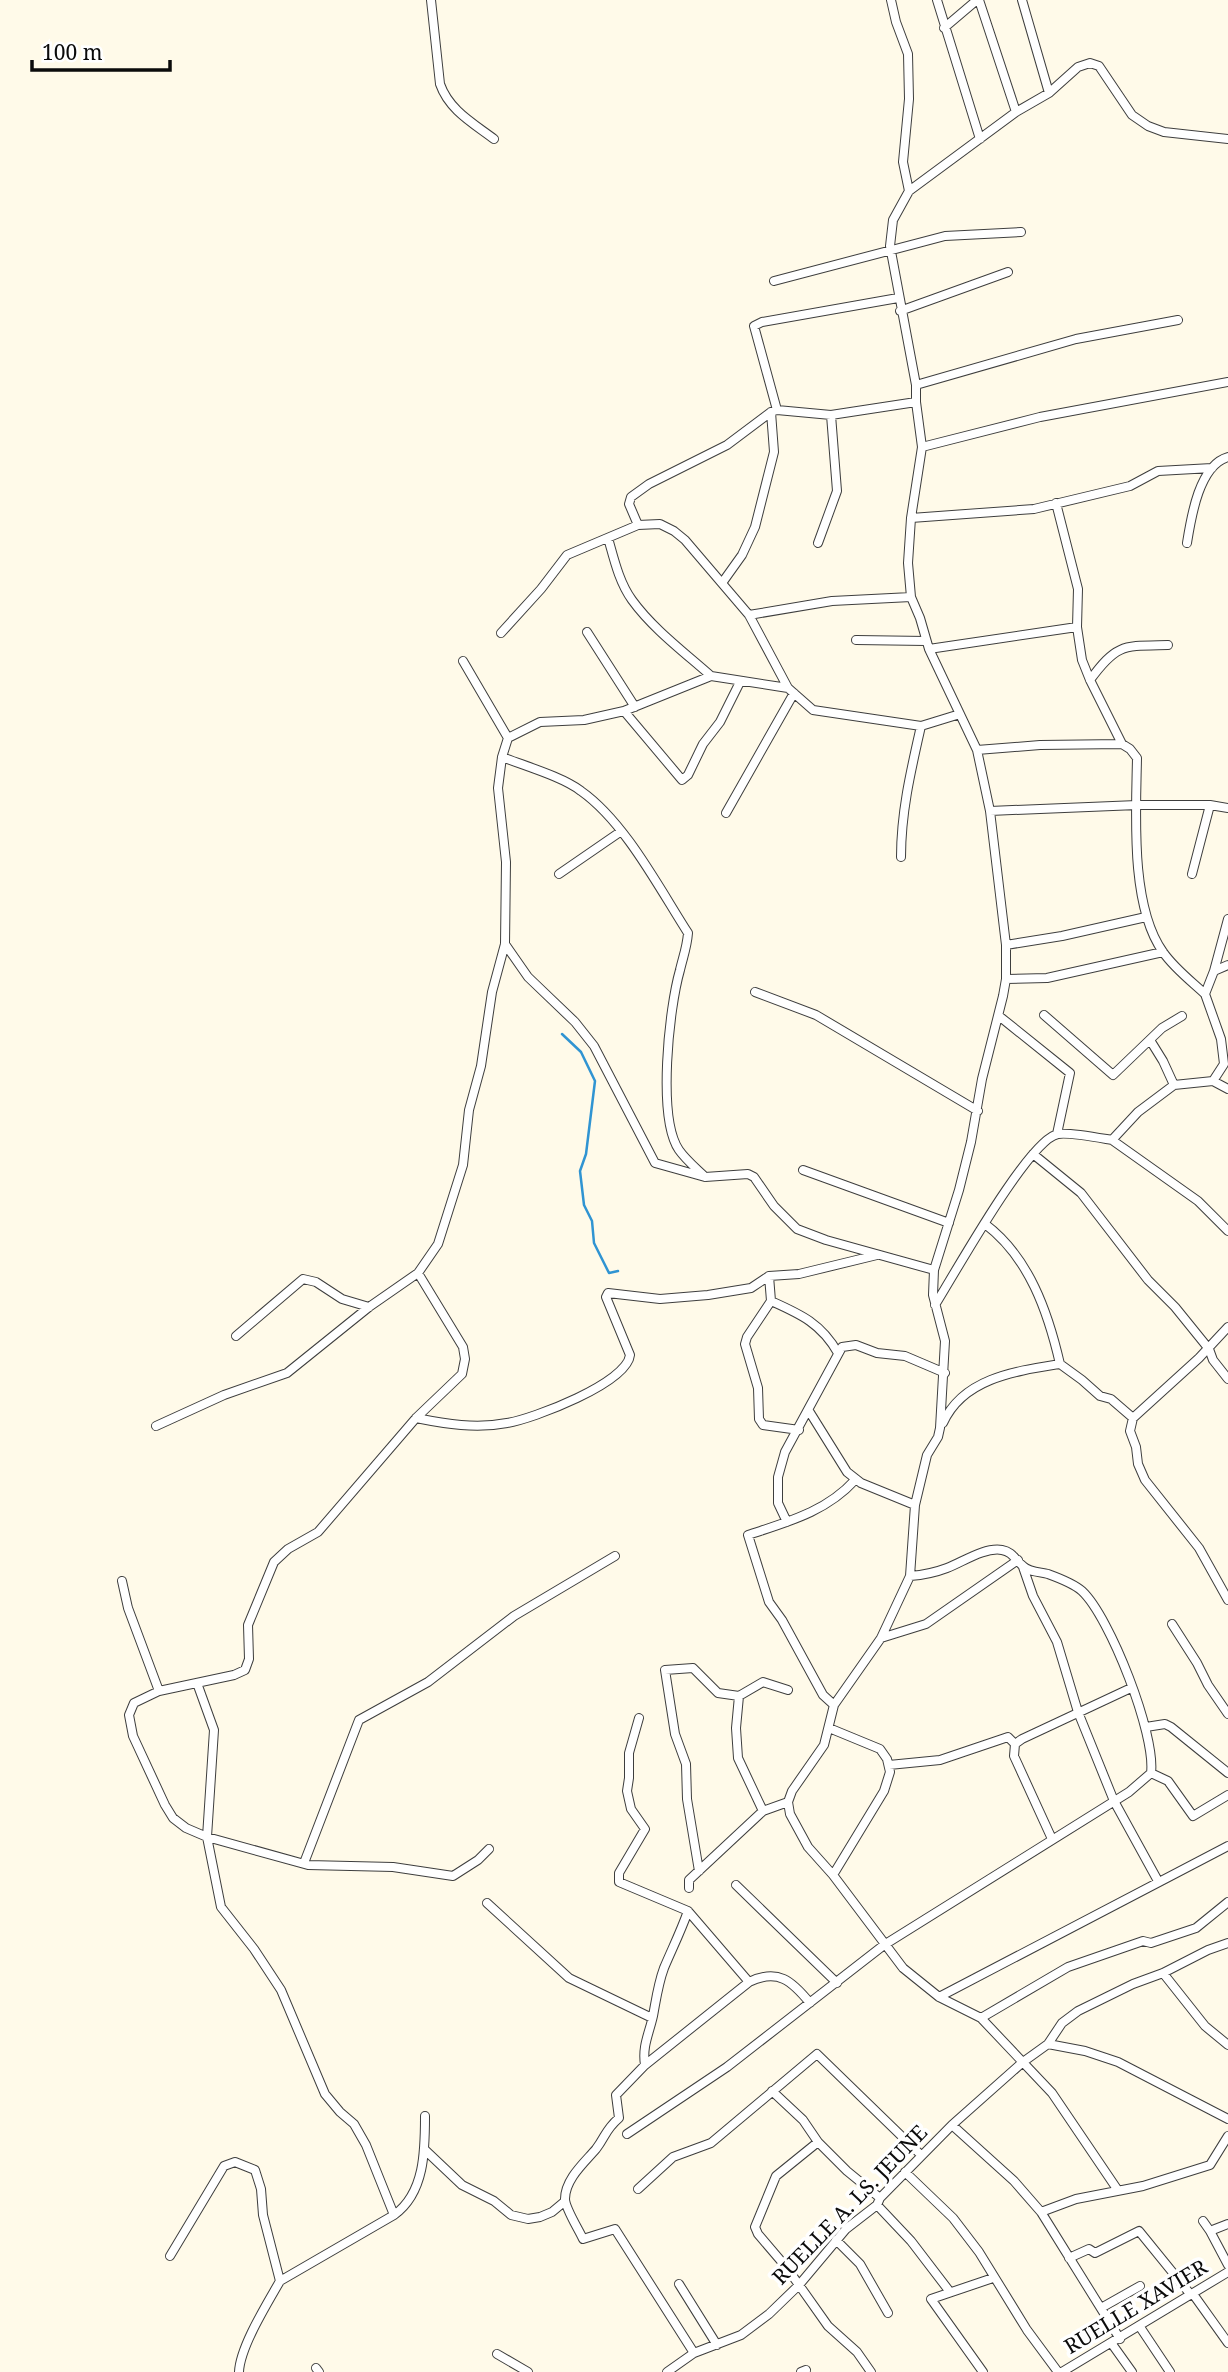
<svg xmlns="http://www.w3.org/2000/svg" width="1228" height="2372" viewBox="0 0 1228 2372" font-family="'Noto Serif',serif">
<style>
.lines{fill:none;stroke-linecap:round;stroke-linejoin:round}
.stream{stroke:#3094d2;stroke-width:2.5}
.minor-casing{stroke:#3e3e3e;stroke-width:10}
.minor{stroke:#fff;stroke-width:8}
.labels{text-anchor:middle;stroke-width:7;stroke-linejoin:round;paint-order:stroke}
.street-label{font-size:21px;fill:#0b0b0b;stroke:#fff}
</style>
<rect width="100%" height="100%" fill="#fffae9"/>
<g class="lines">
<!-- stream -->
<path class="stream" d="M562,1034L581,1052L595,1081L586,1154L580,1171L584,1205L592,1221L594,1243L609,1273L618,1271"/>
<defs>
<path id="minor" d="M431,0L440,84C449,110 473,123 494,139
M891,0L896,22L908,54L909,99L903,162L909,191
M937,0L980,139
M979,0L1016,112
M1022,0L1049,93
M944,28L977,0
M774,281L945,236L1021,232
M900,311L1008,272
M916,385L1076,339L1178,320
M777,410L754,326L762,322L898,298
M922,447L1040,417L1228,382
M1056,503L1078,589L1077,627L1082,660L1090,680L1122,744L1130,749L1137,758C1136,813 1130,906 1163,952C1174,968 1191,981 1205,994
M911,518L1034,509L1130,486L1158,471L1212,468
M638,525L629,504L631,497L649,484L727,445L771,412L777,410L831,415L916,402
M608,538C614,559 619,582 632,600C653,629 684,652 711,676
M818,543L837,491L831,415
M1187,543C1191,518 1199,465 1228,457
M722,583L742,555L755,527L774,452L771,412
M749,615L832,601L911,597
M587,632L635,707
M501,633L541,589L567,555L638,525L660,524L674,531L685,540L749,615L788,688L813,710L921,726L960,714
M856,640L926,641
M929,649L1077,627
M463,661L508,738
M1090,680C1117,643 1124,646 1168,645
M624,711L682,780L688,775L703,744L720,722L740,682
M977,750L1040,745L1122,744
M502,757C525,766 563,777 581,791C625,822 659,888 688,933C687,947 683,957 680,970C669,1008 657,1118 679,1150C686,1160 697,1169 705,1177
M990,811L1137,805H1210L1228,808
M726,813L794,693
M901,857C901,812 911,770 921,726
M559,874L620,832
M1192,874L1210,805
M505,944L528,977L575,1022L594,1046L655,1163L705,1177L748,1174L754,1177L774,1206L797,1229L826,1240L934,1270
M1006,945L1062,936L1146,917
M1214,971L1228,919
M1006,979L1047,978L1163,952
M755,992L816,1015L978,1111
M1044,1015L1113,1075L1162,1028L1182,1016
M999,1016L1070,1073L1057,1134
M1150,1040L1163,1061L1174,1085
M1213,1081L1224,1064L1221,1039L1205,994L1214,971L1228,965
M1112,1140L1198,1201L1228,1231
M1033,1154L1081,1193L1148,1280L1175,1307L1209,1349L1213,1360L1228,1379
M803,1170L949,1223
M985,1224C1029,1257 1048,1312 1060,1364
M418,1273L463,1347L465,1359L462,1374L416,1418L318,1532L288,1549L274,1562L248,1625L249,1659L245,1670L234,1675L159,1691L134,1703L129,1715L133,1736L165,1805L173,1818L186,1828L207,1837L308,1865L393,1867L453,1876L478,1860L489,1849
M769,1276L771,1301C800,1314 821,1323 838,1353
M771,1301L747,1337L745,1344L758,1388L759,1419L763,1425L799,1430
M935,1305C954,1275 1029,1139 1058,1134C1069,1132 1100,1138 1112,1140L1138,1112L1174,1085L1213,1081L1228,1089
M236,1336L303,1279L316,1282L342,1299L369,1307
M809,1411L847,1472L861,1483L915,1505
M416,1418C446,1424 476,1429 507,1423C533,1419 627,1383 630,1355L606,1297L608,1293L660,1299L708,1295L751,1288L769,1276L799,1274L877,1255
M1133,1418L1130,1431L1136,1447L1138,1464L1145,1480L1199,1548L1228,1600
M943,1423C963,1378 1016,1371 1060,1364L1082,1380L1100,1396L1111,1399L1133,1418L1199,1358L1228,1327
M156,1426L224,1395L287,1373L369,1307L418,1273L438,1244L463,1165L469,1110L481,1066L492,992L505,944L506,862L498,788L502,757L508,738L540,722L584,720L624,711L711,676L788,688
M787,1522L778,1503V1477L785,1452L842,1347L856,1345L877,1353L905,1356L945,1373
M1023,1567L1033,1596L1057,1642L1078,1712L1114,1801L1158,1881
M122,1581L128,1608L159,1691
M1172,1624L1197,1663L1208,1685L1228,1714
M881,1638L926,1624L1018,1560
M197,1683L214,1730L207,1837L221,1907L254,1949L281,1990L325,2094L340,2112L354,2124L366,2145L394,2215
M739,1696L736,1728L738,1758L763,1811
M834,1705L823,1695L782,1620L769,1602L748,1535C787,1522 826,1512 855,1480
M639,1718L629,1753V1778L627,1791L631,1809L645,1829L619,1873V1882L688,1911L749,1982
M1146,1727L1165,1724L1171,1727L1228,1773
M829,1728L880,1749L887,1759L890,1772L884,1791L833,1875
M889,1765L940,1760L1008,1737L1015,1744
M1151,1773L1168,1781L1193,1816L1228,1795
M1052,1839L1014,1756L1015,1744L1022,1739L1131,1688
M304,1863L359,1720L428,1682L514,1616L615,1556
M699,1871L687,1799L686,1764L675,1734L665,1670L693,1668L718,1693L739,1696L763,1682L788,1690
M736,1885L837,1983
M689,1888V1880L763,1811L788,1802
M487,1903L569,1978L652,2018
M688,1911C681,1931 672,1949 664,1968C658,1984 656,2000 653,2016C649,2034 642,2046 645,2065L616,2095L619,2118C605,2130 606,2136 596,2149C585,2162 565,2179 565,2199C565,2208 579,2230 583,2239L615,2229L694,2353
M1163,1973L1205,2026L1228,2045
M939,1997L1228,1846
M981,2018L1068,1967L1143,1941L1151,1943L1196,1928L1228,1902
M1048,2044L1085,2051L1118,2062L1228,2119
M645,2065L749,1982C778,1968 792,1981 810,2003
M772,2091L803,2120L818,2142L847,2171L880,2198
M952,2125L1014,2181L1041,2212L1120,2339
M627,2134L727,2067L884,1945L1129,1792L1151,1773C1156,1735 1110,1617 1082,1591C1073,1583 1059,1578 1048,1574C1040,1572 1029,1572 1023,1566C1015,1560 1013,1552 1002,1550C984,1547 963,1562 947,1568C934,1573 923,1575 910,1576
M818,2142L776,2176L755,2227L758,2234L787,2268L828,2326L857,2352L871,2372
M424,2149L462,2185L494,2201L511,2215L528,2219L540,2217L552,2212L564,2202
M905,2172L953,2218L979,2252L1027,2330L1058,2372
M638,2189L673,2157L711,2143L817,2054L921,2155
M1117,2189L1052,2093L981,2018L939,1997L903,1968L833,1875L808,1847L790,1814L788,1802L792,1791L824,1745L834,1705L881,1638L910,1576L915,1505L927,1455L938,1437L940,1428L945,1341L933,1295L934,1270L959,1190L971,1142L982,1079L1003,996L1006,979V945L990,811L977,750L929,649L920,618L911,597L908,563L911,518L922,447L916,402V385L890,246L893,220L909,191L1016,112L1049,93L1078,67L1090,63L1099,66L1132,115L1148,126L1164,132L1228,139
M877,2205L911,2241L950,2292
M1041,2212L1076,2199L1143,2186L1210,2165L1228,2136
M1203,2221L1210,2231
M1228,2224L1210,2231L1228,2265
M836,2240L860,2264L888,2313
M170,2256L224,2166L235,2162L255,2170L261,2189L263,2215L280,2281C267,2304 240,2347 239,2372
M1069,2258L1089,2249L1095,2253L1139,2231L1191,2295
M280,2281L394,2215C425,2193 425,2150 425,2116
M679,2284L717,2345
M1193,2294L1228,2343
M1101,2308L1140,2286
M1140,2327L1170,2372
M1112,2344L1132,2372
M497,2354L528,2372
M316,2368L319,2372
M667,2372L694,2353L741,2335L769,2314L799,2285L846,2229L877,2205L880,2198L952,2125L1023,2062L1048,2044L1062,2023L1078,2011L1133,1984L1163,1973L1208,1950L1228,1943
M801,2372L806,2370
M983,2372L931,2299L993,2278
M1062,2372L1228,2272"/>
</defs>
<!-- minor casing -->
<use href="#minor" class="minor-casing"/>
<!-- minor -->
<use href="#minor" class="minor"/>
</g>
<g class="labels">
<!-- street labels -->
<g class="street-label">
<text transform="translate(850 2205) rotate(-46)" y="7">RUELLE A. LS. JEUNE</text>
<text transform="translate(1136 2307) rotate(-31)" y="7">RUELLE XAVIER</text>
</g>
</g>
<!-- scale -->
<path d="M32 60v10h138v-10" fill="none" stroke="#0b0b0b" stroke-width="3.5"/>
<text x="42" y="60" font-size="21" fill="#0b0b0b" stroke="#ffffff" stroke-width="5" paint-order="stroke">100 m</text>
</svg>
